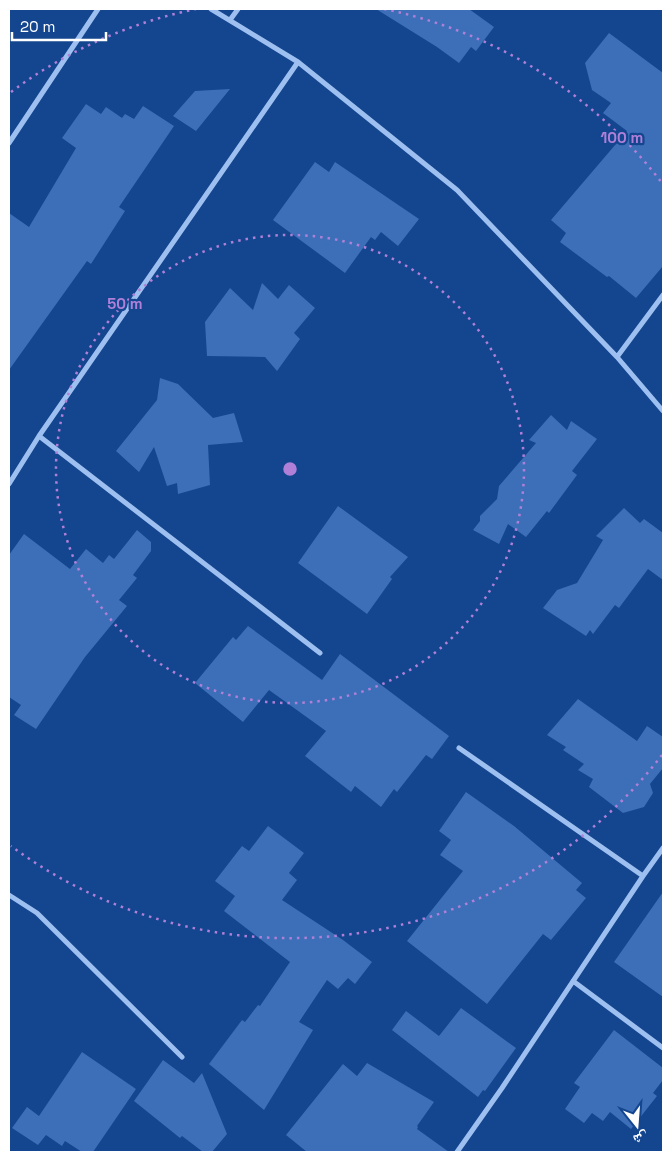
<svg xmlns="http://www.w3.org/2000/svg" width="672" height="1161" viewBox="0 0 672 1161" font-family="'Space Grotesk','Noto Naskh Arabic',sans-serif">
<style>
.building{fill:#3d6fb8}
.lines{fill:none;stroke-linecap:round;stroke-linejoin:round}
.street{stroke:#9ec0f1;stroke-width:5}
.ring{fill:none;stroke:#b080d9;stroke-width:2.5;stroke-dasharray:2.5 5}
.centre{fill:#b080d9;stroke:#14458f;stroke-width:2.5}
.ring-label{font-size:15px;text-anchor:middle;font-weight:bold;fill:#b080d9;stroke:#14458f;stroke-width:4.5;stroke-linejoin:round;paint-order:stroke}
</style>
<rect width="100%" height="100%" fill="#14458f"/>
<!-- building -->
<path class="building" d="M376,9H469L494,27L476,51L471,47L459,63L437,47Z
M609,33L663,73V266L636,298L609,276L607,277L560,242L566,233L551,220L627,131L603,113L611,103L592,90L585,63Z
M230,89L196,131L173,116L195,91Z
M86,104L101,114L106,107L122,118L125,114L134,119L143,106L174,126L119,207L125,211L91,264L87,261L9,370V213L29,227L76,148L62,138Z
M315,162L329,172L335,162L419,219L398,246L381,232L375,240L371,237L345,273L273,220Z
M262,283L278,299L289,285L315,308L294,333L300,339L277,371L265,357L207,356L205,322L230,288L253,310Z
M160,378L178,384L213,418L234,413L243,442L208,445L210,485L178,494L177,483L167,486L154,447L139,472L116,451L157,400Z
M551,415L567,430L571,421L597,439L572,471L577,475L549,513L547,511L526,537L508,524L499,544L473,530L480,521V516L497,499L499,486L536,443L529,440Z
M338,506L408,557L390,577L392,579L367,614L298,563Z
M624,508L640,523L644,519L663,533V580L648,569L619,608L615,605L593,634L590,630L586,636L543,608L557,590L577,583L603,540L596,536Z
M137,530L151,542V551L133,575L137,578L119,600L127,606L85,657L36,729L14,715L21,705L9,697V555L24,534L70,569L86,549L103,563L109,555L114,559Z
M248,626L322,680L340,654L449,736L432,759L426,755L397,792L394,789L381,807L355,786L351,792L305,756L326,731L269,690L243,722L195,683L233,637L236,640Z
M578,699L637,741L647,726L663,737V768L650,784L653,793L644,807L623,813L589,787L593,779L578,770L584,764L563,750L566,747L547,735Z
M466,792L514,826L582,883L576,890L586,898L551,940L543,934L487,1004L407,941L463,871L440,855L451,840L439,831Z
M268,826L304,853L289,873L297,880L282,900L343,940L372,962L355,984L348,978L338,989L327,980L299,1022L313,1030L264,1110L209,1064L242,1020L245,1022L258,1005L260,1006L290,962L224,911L235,896L215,881L242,846L249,851Z
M663,892V997L614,962Z
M461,1008L516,1048L485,1091L483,1090L478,1097L392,1030L406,1011L439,1036Z
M614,1030L663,1068V1080L653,1093L657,1096L631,1129L610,1112L603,1121L592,1113L584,1123L565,1109L580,1087L574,1083Z
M82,1052L136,1089L93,1152H82L65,1141L62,1146L46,1135L38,1145L12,1128L27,1107L39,1116Z
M163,1060L194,1083L202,1073L227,1134L212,1152H203L182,1136L180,1138L134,1101Z
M367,1063L434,1102L417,1126L418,1127L417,1129L449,1152H307L286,1135L343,1064L357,1076Z"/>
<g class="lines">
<!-- street -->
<path class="street" d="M211,9L298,62L457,190L617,357L663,411
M230,20L238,9
M9,143L98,9
M617,357L663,295
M39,436L320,653
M9,484L39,436L298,62
M459,748L643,876
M9,895L37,913L182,1057
M573,981L663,1048
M457,1152L502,1088L643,876L663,848"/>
</g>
<!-- distance rings -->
<g class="ring">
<circle cx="290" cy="469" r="234"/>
<path d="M662 755A469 469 0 0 1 11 846M11 92A469 469 0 0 1 196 9M384 9A469 469 0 0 1 662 183"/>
</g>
<circle cx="290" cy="469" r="8" class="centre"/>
<g class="ring-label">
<text x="622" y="143">100 m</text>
<text x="125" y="309">50 m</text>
</g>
<!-- border -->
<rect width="672" height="1161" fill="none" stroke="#ffffff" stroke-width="20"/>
<!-- north arrow -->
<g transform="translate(637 1126) rotate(163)" stroke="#14458f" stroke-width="4" paint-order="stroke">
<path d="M0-4L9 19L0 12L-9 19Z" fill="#ffffff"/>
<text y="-8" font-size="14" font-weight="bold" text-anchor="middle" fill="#ffffff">ش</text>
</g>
<!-- scale -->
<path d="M12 32v8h94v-8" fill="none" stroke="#ffffff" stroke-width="2.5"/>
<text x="20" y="32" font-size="15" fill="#ffffff" stroke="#14458f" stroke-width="4" paint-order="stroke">20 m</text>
</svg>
